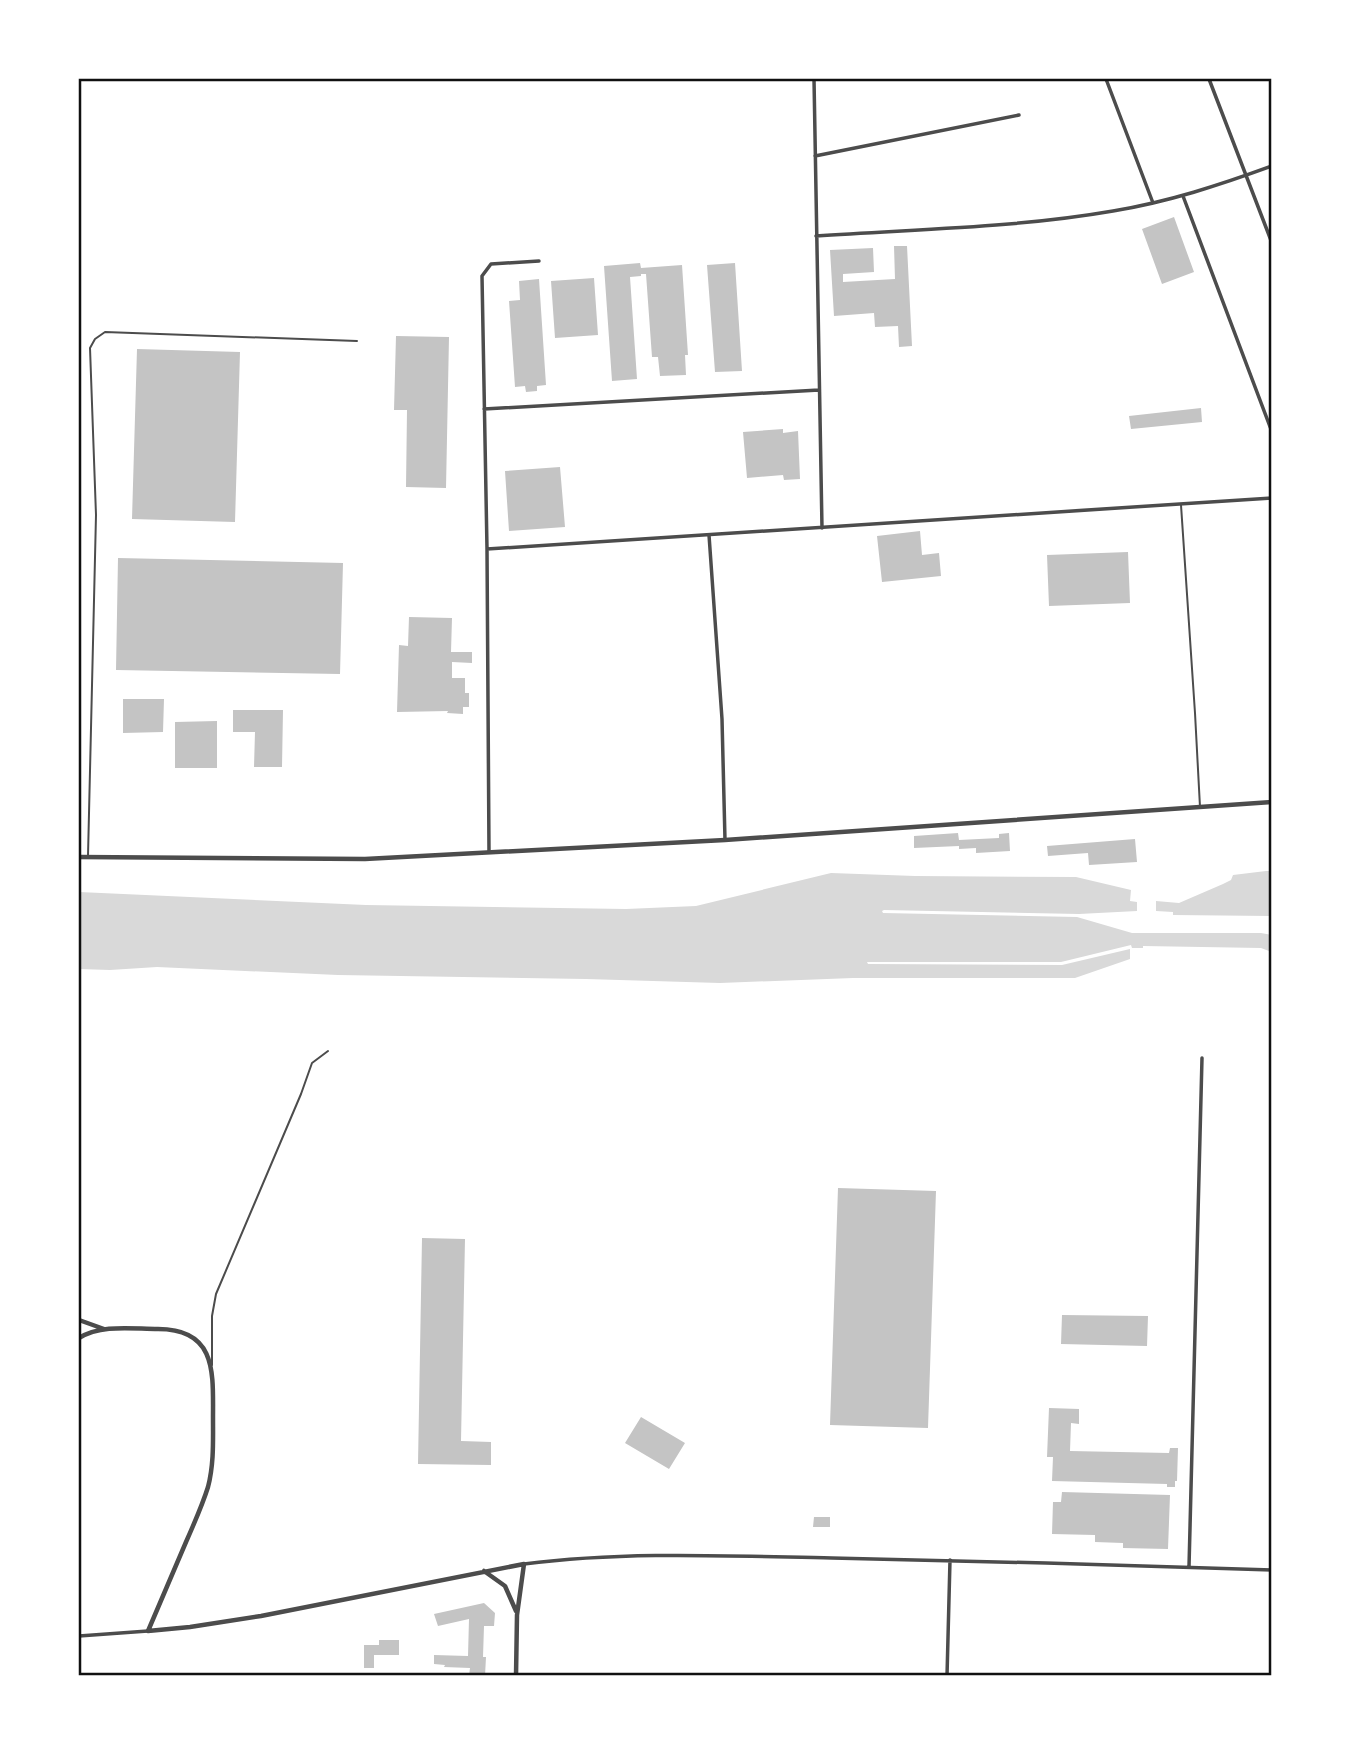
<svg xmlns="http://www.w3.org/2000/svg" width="1351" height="1755" viewBox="0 0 1351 1755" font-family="'Alegreya Sans',sans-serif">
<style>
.water{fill:#d9d9d9}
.building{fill:#c4c4c4}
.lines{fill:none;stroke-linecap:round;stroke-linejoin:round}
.service{stroke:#4c4c4c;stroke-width:2}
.minor{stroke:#4c4c4c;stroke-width:3.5}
.tertiary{stroke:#4c4c4c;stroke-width:4.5}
.neatline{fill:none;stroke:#111;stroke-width:2.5}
</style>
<rect width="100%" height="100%" fill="#fff"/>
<!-- water -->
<path class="water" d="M1266,871H1272V916L1173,915V912L1156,911V901L1179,903L1223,884L1231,880L1233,875Z
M831,873L915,876L1076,877L1131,890L1130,901L1137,902V911L1079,914L884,910L882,911L883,913L1077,917L1132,933H1261L1272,935V949H1269V951L1261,948L1143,946V948H1132L1131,945L1061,962H867L868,964L1062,965L1130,949V959L1075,978H853L720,983L586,979L338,975L157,967L110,970L79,969V892L366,905L626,909L696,906Z"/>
<!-- building -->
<path class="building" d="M1174,217L1194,272L1162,284L1142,229Z
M894,246H907L912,346L899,347L898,326L875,327L874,313L834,316L830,250L873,248L874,272L843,274V282L895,279Z
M640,263L641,268L682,265L688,355H685L686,375L660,376L658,357H652L646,274H641V276L630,277L637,379L612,381L604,266Z
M735,263L742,371L715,372L707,265Z
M594,278L598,335L555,338L551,281Z
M539,279L546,385L537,386V391L526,392L525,386L515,387L509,301L520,300L519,281Z
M396,336L449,337L446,488L406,487L407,410H394Z
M137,349L240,352L235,522L132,519Z
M1201,408L1202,422L1131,429L1129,416Z
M783,429V433L798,431L800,479L784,480L783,475L747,478L743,432Z
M560,467L565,527L509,531L505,471Z
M920,531L922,555L939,553L941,576L882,582L877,536Z
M1128,552L1130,603L1049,606L1047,555Z
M118,558L343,563L340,674L116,670Z
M409,617L452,618L451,652H472V663L452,662V678H465V693H469V707H463V714L447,713L448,711L397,712L399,645L408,646Z
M123,699H164L163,732L123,733Z
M233,710H283L282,767H254L255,732H233Z
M217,721V768H175V722Z
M958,833L959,840L999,838V834L1009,833L1010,851L976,853V848L959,849V846L914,848V836Z
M1135,839L1137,862L1089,865L1088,853L1048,856L1047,846Z
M838,1188L936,1191L928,1428L830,1425Z
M422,1238L465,1239L461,1441L491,1442V1465L418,1464Z
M1062,1315L1148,1316L1147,1346L1061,1344Z
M1049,1408L1079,1409V1424L1071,1423L1070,1451L1169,1453L1170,1448H1178L1177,1481H1175V1487H1167V1484L1052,1481L1053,1457H1047Z
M641,1417L685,1443L669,1469L625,1443Z
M1062,1492L1170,1495L1168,1549L1123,1548V1543L1095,1542V1535L1052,1534L1053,1502H1061Z
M814,1517H830V1527H813Z
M484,1603L495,1613L494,1626H484L483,1657H486L485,1676H469L470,1668L444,1667L445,1665L434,1664V1655L468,1656L469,1619L438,1626L434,1614Z
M379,1640H399V1655H374V1668H364V1645H379Z"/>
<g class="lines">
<!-- service -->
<path class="service" d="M1181,505L1195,713L1200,807
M88,856L96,515L90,348L95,339L105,332L357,341
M212,1365V1316L216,1294L301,1094L312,1063L328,1051"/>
<!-- minor -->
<path class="minor" d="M814,79L822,528
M1106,79L1153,203
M1209,79L1272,243
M815,156L1019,115
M1183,196L1272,432
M816,236C915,229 1015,228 1113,211C1168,202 1220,185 1272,166
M484,409L819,390
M709,535L722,719L725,840
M487,549L1272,498
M489,852L487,549L482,276L491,264L539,261
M524,1564C626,1551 729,1556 832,1558C979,1561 1125,1565 1272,1570
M1189,1567L1202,1058
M79,1636L148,1631
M947,1676L950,1560"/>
<!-- tertiary -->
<path class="tertiary" d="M79,857L365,859L725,840L1272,802
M79,1320L104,1329
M79,1338C102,1324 132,1329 158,1329C217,1329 213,1373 213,1418C213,1441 214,1464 208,1487C202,1506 194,1524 186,1542C173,1572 161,1601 148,1631L190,1627L261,1616L524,1564L517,1615L516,1676
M484,1571L505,1586L516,1611"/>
</g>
<!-- border -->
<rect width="1351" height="1755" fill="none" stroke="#ffffff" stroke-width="161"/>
<rect x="80" y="80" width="1190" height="1594" class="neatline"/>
</svg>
